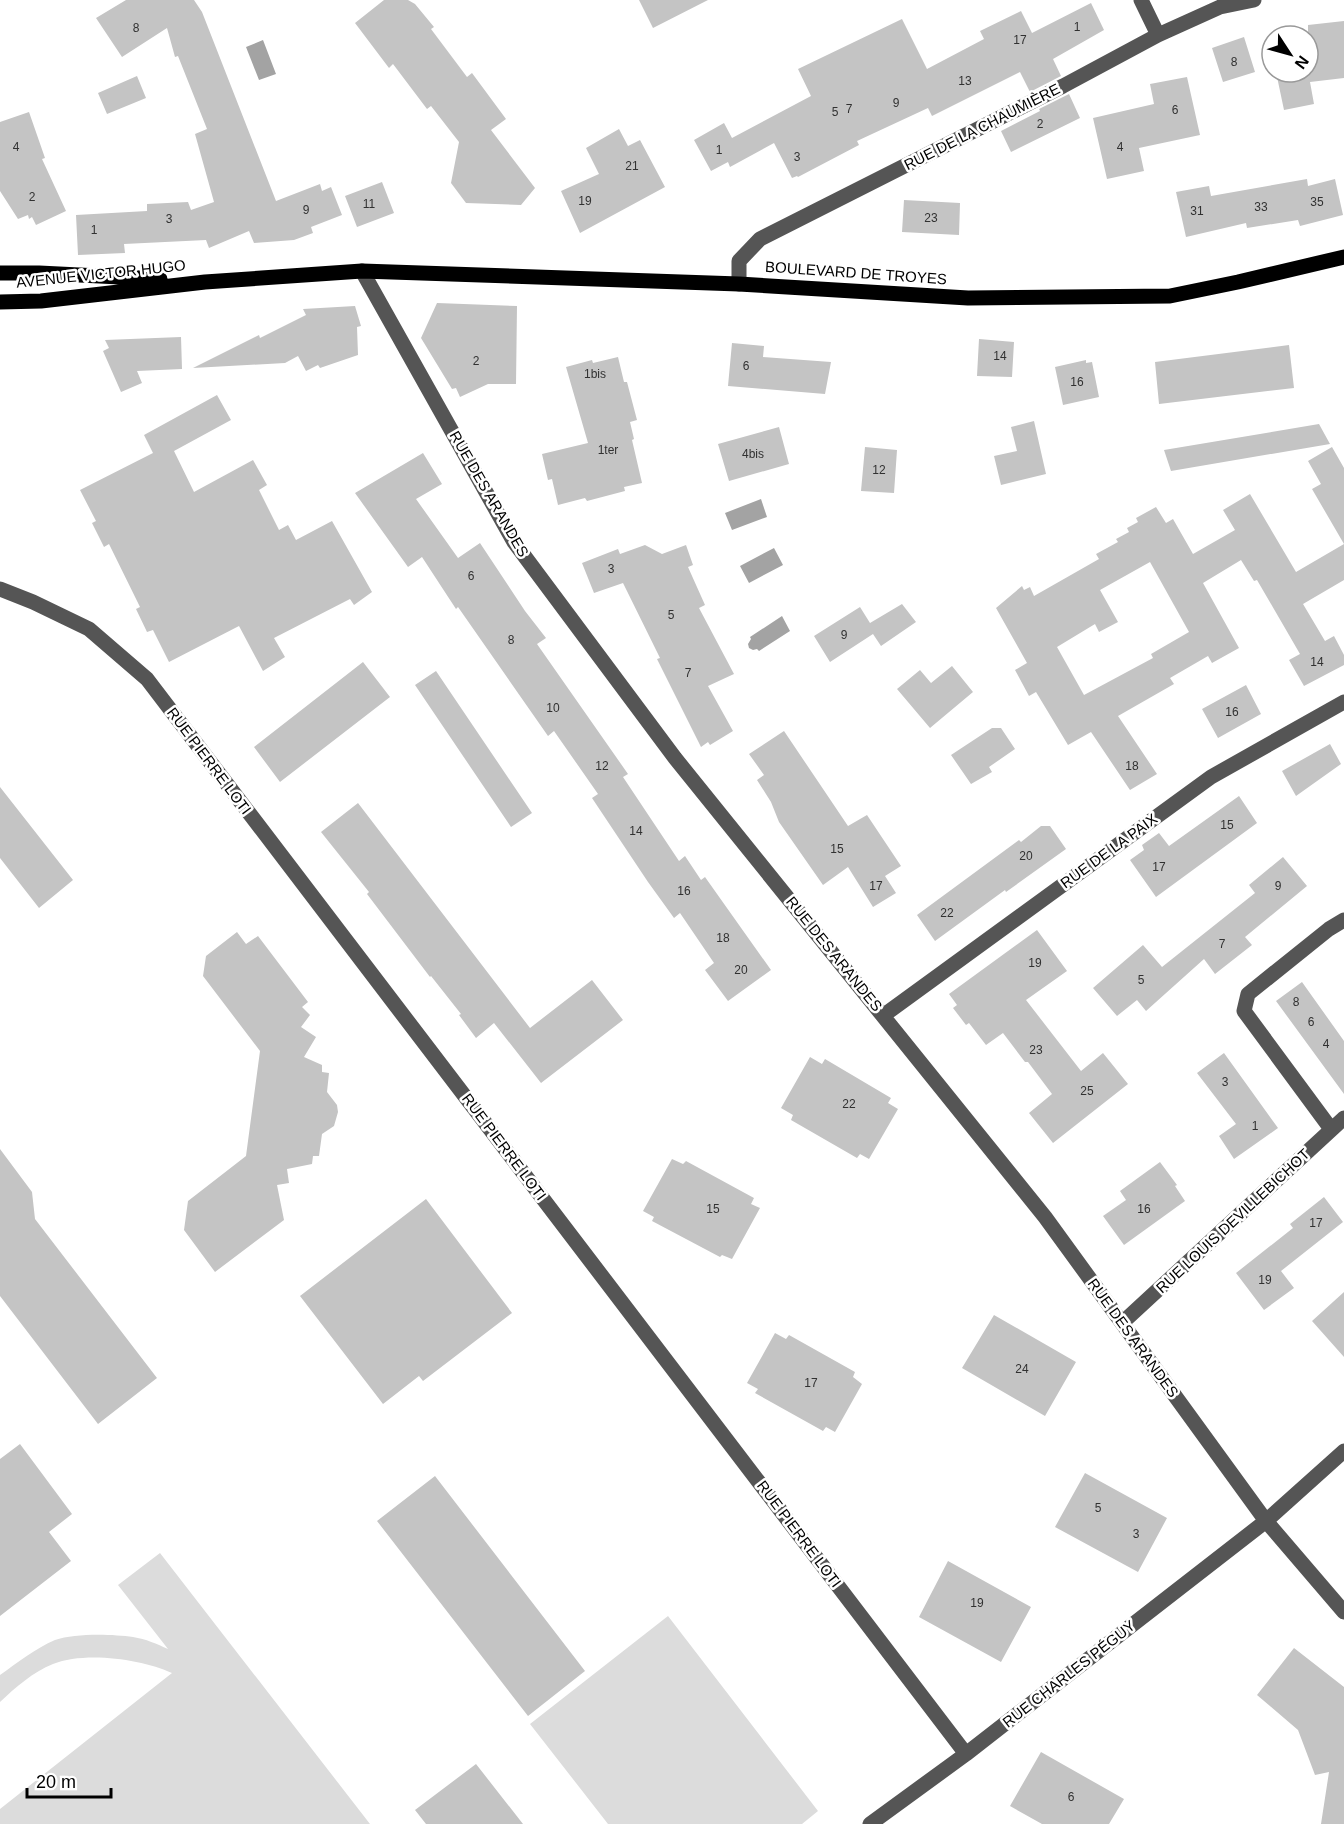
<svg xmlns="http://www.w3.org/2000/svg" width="1344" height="1824" viewBox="0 0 1344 1824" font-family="Arial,sans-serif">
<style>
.green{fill:#dcdcdc}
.water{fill:#a3a3a3}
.building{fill:#c4c4c4;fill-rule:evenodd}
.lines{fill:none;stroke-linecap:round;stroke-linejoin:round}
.minor{stroke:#555;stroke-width:15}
.major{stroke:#000;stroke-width:15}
.labels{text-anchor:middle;stroke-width:5;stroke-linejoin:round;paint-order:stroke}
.number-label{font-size:12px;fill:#313131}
.street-label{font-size:15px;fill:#000;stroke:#fff}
</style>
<rect width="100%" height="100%" fill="#fff"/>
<!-- green -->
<path class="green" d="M160,1553L370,1824H0V1809L172,1673C142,1659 85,1651 53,1664C33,1672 16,1687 0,1702V1675C17,1663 36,1648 55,1640C75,1633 112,1634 133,1637C146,1639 157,1644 168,1649L118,1585Z
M668,1616L818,1811L802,1824H608L530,1724Z"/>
<!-- water -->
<path class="water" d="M263,40L276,74L259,80L246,47Z
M761,499L767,517L732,530L725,513Z
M774,548L783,565L749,583L740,566Z
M782,616L790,631L759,651L757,649L753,650L749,648L748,644L751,639L750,637Z"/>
<!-- building -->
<path class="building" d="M126,0H194L202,12L276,201L320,184L322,191L331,187L342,215L311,227L313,233L294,240L254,243L249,231L209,248L206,240L124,244L125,253L78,255L76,215L147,211V204L188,202L191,210L214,202L195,134L207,129L178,56L175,57L167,28L122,57L96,18Z
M384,0H408L415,4L434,27L431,29L467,77L472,73L506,119L491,130L535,188L521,205L466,203L451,183L459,142L431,106L427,109L393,64L389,68L355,23Z
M639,0H708L653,28Z
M1091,3L1104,30L1053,59L1061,76L1030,92L1020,72L932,116L928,108L857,141L859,145L798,177L797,176L792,178L774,143L730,167L728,162L711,171L694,140L724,123L732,138L811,96L798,69L902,19L927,69L984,39L980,31L1021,11L1032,33Z
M1344,21V78L1310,82L1314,104L1284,110L1276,72H1308V25Z
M1244,37L1255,72L1223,82L1212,48Z
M137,76L146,98L107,114L98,93Z
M1187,77L1200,135L1139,148L1144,171L1107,179L1093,118L1154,104L1150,84Z
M1069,94L1080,118L1011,152L1001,131L1040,111L1039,109Z
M29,112L45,158L42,159L66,211L36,225L32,217L29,219L28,215L18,219L0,191V122Z
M619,129L628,146L640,140L665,187L580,233L561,191L599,174L586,148Z
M1307,179L1308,186L1335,179L1343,215L1300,226L1298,220L1247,228L1246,223L1186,237L1176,192L1209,186L1211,196Z
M382,182L394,213L357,227L345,196Z
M904,200L960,203L959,235L902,232Z
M437,303L517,306L516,384H488L460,397L456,388L452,389L421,338Z
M355,306L361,326L357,327L358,355L320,368L318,365L306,371L298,356L285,363L193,368L259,335L260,338L306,315L303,309Z
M181,337L182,369L137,371L142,383L121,392L103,351L109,348L105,340Z
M979,339L1014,342L1012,377L977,376Z
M732,343L764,346L763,357L831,362L825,394L728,386Z
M1289,345L1294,388L1159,404L1155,362Z
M618,357L624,382H627L637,420L630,422L634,439L632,440L642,483L624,487L625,491L587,501L585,498L558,505L552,479L548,480L542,454L588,443L566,367L592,360L593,363Z
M1086,360V363L1092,362L1099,397L1063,405L1055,367Z
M217,395L231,420L174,451L194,492L253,460L267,485L259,490L279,530L288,525L296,540L332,521L372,592L354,605L350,599L274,638L285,657L263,671L239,626L169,662L153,630L147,632L136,609L140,607L109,544L104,547L92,523L96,521L80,490L153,453L144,435Z
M1034,421L1046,474L1001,485L994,456L1017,451L1011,427Z
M1319,424L1330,444L1171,471L1164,450Z
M779,427L789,464L729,481L718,444Z
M865,447L897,450L894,493L861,491Z
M1332,447L1344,468V580L1303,604L1325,641L1334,636L1344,655V665L1304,686L1289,660L1300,654L1257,580L1254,581L1241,560L1203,583L1239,648L1212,663L1208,656L1170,678L1174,684L1118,716L1157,774L1130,790L1091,732L1068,745L1036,692L1029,696L1015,670L1027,663L996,608L1022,586L1024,590L1030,587L1034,596L1099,559L1096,554L1118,542L1116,539L1129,532L1127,528L1138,522L1136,518L1156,507L1166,523L1173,519L1193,554L1235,530L1223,510L1250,494L1296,572L1344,544L1312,489L1321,484L1308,461ZM1150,562L1189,632L1151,654L1153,658L1084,695L1057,647L1095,624L1099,632L1118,622L1100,590Z
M423,453L442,484L416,499L458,558L480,543L525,611L546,638L537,644L628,774L623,777L679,861L685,856L701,880L705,877L771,970L728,1001L705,970L714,963L680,913L674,918L648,882L592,798L598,794L554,731L548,736L458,607L456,609L422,557L408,567L355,493Z
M645,545L662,554L686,545L693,565L688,567L705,605L699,608L734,674L708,686L733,731L710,745L708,742L701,747L657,659L660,658L623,583L594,593L582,563L618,549L620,554Z
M902,604L916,622L881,646L873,634L830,662L814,636L860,607L870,623Z
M363,662L390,697L280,782L254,747Z
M952,666L973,692L930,728L897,689L920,670L931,683Z
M436,671L532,813L511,827L415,685Z
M1246,685L1261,714L1218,738L1202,709Z
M992,728H1001L1015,749L989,767L992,772L971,784L951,755Z
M784,731L848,826L867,815L901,866L885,876L896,893L873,907L848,867L823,885L779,822L771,802L757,780L764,775L749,754Z
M1330,744L1341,764L1296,796L1282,771Z
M0,787L73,880L39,908L0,858Z
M1239,796L1257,823L1156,897L1130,860L1144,850L1142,845L1159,833L1169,846Z
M358,803L530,1028L592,980L623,1020L541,1083L494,1023L476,1038L459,1015L461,1014L431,976L430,977L367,894L369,892L321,832Z
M1041,826H1050L1066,849L1006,892L1005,890L935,941L917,915L1019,840L1021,842Z
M1283,857L1307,886L1245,937L1252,945L1215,974L1204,959L1146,1011L1137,1000L1117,1016L1093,988L1143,945L1162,967L1255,893L1249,885Z
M1037,930L1067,971L1026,1000L1081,1071L1103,1053L1128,1084L1053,1143L1029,1113L1052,1094L1028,1062H1025L1003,1033L986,1045L969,1023L966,1025L953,1008L957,1005L949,994Z
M237,932L246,944L258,936L308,1002L302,1007L310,1015L301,1027L316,1037L304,1057L322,1065V1072L329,1073L327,1092L337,1105L338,1112L334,1126L322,1134L319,1156H313L312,1164L287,1169L289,1183L277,1185L284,1220L215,1272L184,1230L188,1201L246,1156L260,1051L203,976L206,956Z
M1302,982L1344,1041V1094L1276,1001Z
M1224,1053L1278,1128L1234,1159L1219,1136L1236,1124L1197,1073Z
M810,1057L822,1064L825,1059L891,1098L888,1103L898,1109L869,1159L860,1154L857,1158L791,1120L793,1115L781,1108Z
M0,1149L32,1192L35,1219L157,1378L98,1424L0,1296Z
M672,1159L683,1164L686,1161L754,1198L751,1204L760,1208L732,1259L722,1255L720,1257L652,1221L654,1217L643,1211Z
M1160,1162L1177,1185L1175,1186L1185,1201L1124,1245L1103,1216L1126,1200L1120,1191Z
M1324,1197L1343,1222L1281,1271L1294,1288L1264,1310L1236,1273L1293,1228L1290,1224Z
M426,1199L512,1313L423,1381L419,1376L383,1404L300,1296Z
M1344,1292V1357L1312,1321Z
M994,1315L1076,1362L1045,1416L962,1368Z
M775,1333L786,1339L789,1335L855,1372L853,1377L862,1384L835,1432L826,1427L823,1431L755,1393L758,1389L747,1383Z
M20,1444L72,1514L49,1532L71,1561L0,1616V1459Z
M1085,1473L1167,1518L1138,1572L1055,1527Z
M435,1476L585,1671L528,1716L377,1521Z
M948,1561L1031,1607L1001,1662L919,1617Z
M1294,1648L1344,1687V1824H1321L1329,1772L1315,1775L1298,1730L1257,1695Z
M1041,1752L1124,1799L1109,1824H1042L1010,1806Z
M476,1764L523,1824H426L415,1810Z"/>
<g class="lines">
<!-- minor -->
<path class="minor" d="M1141,0L1158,35
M362,271L514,542L675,758L1045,1217L1266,1521L1344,1612
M739,284V261L760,239L1063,86L1158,35L1220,7L1254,0
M0,589L33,602L89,629L147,679L966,1754
M884,1015L1211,777L1344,702
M1331,1129L1244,1011L1248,994L1329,929L1344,920
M1122,1323L1344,1118
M870,1824L966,1754L1266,1521L1344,1451"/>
<!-- major -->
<path class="major" d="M0,273H39L160,279
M0,302L41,301L205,282L362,271L739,284L968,298L1170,296L1238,282L1344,257"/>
</g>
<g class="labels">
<!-- number labels -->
<g class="number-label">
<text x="1077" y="31">1</text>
<text x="136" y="32">8</text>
<text x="1020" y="44">17</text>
<text x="1234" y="66">8</text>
<text x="965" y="85">13</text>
<text x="896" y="107">9</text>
<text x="849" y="113">7</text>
<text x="1175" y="114">6</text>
<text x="835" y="116">5</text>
<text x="1040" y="128">2</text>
<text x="16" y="151">4</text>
<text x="1120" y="151">4</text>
<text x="719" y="154">1</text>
<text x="797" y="161">3</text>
<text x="632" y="170">21</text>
<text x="32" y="201">2</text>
<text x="585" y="205">19</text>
<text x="1317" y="206">35</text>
<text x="369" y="208">11</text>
<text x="1261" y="211">33</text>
<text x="306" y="214">9</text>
<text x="1197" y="215">31</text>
<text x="931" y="222">23</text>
<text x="169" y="223">3</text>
<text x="94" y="234">1</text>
<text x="1000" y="360">14</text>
<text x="476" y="365">2</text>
<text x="746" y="370">6</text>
<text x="595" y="378">1bis</text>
<text x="1077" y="386">16</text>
<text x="608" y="454">1ter</text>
<text x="753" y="458">4bis</text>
<text x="879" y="474">12</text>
<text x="611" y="573">3</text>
<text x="471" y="580">6</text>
<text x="671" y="619">5</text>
<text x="844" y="639">9</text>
<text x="511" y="644">8</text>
<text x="1317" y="666">14</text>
<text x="688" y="677">7</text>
<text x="553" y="712">10</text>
<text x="1232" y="716">16</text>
<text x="602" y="770">12</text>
<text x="1132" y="770">18</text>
<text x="1227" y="829">15</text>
<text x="636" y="835">14</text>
<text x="837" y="853">15</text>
<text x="1026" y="860">20</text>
<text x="1159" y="871">17</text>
<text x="876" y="890">17</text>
<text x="1278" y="890">9</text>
<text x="684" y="895">16</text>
<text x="947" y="917">22</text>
<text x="723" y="942">18</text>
<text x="1222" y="948">7</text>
<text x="1035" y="967">19</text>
<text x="741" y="974">20</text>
<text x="1141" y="984">5</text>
<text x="1296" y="1006">8</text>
<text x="1311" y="1026">6</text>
<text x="1326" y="1048">4</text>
<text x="1036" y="1054">23</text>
<text x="1225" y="1086">3</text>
<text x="1087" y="1095">25</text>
<text x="849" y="1108">22</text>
<text x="1255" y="1130">1</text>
<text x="713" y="1213">15</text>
<text x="1144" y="1213">16</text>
<text x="1316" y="1227">17</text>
<text x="1265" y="1284">19</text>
<text x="1022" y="1373">24</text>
<text x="811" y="1387">17</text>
<text x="1098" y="1512">5</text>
<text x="1136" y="1538">3</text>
<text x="977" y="1607">19</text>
<text x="1071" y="1801">6</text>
</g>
<!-- street labels -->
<g class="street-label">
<text transform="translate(982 127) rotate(-27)" y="5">RUE DE LA CHAUMIÈRE</text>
<text transform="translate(856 273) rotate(4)" y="5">BOULEVARD DE TROYES</text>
<text transform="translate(101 274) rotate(-6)" y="5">AVENUE VICTOR HUGO</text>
<text transform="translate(489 494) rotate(60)" y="5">RUE DES ARANDES</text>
<text transform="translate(209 761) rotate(53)" y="5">RUE PIERRE LOTI</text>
<text transform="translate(1109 851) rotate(-36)" y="5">RUE DE LA PAIX</text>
<text transform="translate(834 954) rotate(51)" y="5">RUE DES ARANDES</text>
<text transform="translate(504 1147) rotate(53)" y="5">RUE PIERRE LOTI</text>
<text transform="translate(1233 1221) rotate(-43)" y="5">RUE LOUIS DEVILLEBICHOT</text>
<text transform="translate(1133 1338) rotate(54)" y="5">RUE DES ARANDES</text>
<text transform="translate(799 1534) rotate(53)" y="5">RUE PIERRE LOTI</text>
<text transform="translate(1069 1674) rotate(-38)" y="5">RUE CHARLES PÉGUY</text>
</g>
</g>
<!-- north arrow -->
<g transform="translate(1290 54) rotate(126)"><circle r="28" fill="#ffffff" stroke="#999999" stroke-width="1.5"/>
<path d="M0-4.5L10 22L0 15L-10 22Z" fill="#000000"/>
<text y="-9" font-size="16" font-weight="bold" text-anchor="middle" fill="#000000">N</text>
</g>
<!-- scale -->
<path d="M27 1788v9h84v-9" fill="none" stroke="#000000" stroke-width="3"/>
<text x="36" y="1788" font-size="18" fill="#000000" stroke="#ffffff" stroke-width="4.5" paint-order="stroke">20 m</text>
</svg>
